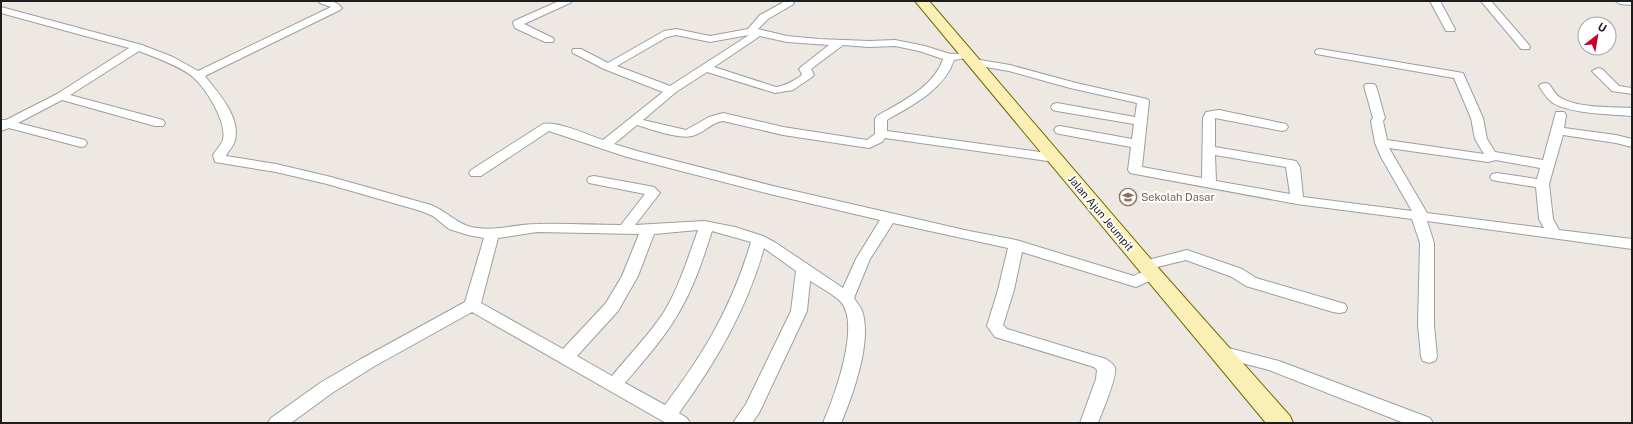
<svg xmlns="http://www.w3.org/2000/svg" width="1633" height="424" viewBox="0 0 1633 424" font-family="'Public Sans',sans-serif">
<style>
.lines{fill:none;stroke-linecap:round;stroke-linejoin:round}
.street-casing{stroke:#9e9e9e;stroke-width:2}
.secondary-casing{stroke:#746904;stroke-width:2}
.street{fill:#fff;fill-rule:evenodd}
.secondary{fill:#faefb5;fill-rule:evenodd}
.labels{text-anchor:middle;stroke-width:4;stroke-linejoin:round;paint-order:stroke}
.education-label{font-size:11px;fill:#785e54;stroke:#fff;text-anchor:start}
.street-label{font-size:11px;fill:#1d1d1d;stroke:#fff}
</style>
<rect width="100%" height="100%" fill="#eee8e2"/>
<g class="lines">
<defs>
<path id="street" d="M318,1C328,1 336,0 342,8L340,10L205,76C218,93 241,117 235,140C234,146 228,151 226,156L276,164L331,177L431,205C446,211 456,223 471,227C494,232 515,224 538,224C565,223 593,225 621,225L645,194L589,183L587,180L589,177L594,176L649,186L654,187L660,193L635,225L704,221L735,227L763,236L776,243L843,288L856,259L880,220L770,194L627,157L549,131L481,176H471L469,173L471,170L543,124C558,121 588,135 603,140L663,92L604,69L573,53L572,51L573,49H581L608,63L664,31L676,29L710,36L748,29L760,15L782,3L781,1H792L794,3L792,5L768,19L758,29L787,36L818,39L869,41L895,40L925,46L950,54L972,53L973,55L972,57L954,60C945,89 911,106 887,120V131L1055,154L1060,155L1061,158L1060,161L1055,162L885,138L882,142L869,148L783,135L723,121C712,122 705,132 695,135C682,141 651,129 637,125L614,144L637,151L777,187L969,231L1016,240L1134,276C1141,271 1151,270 1159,272L1162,276L1159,280L1147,282L1136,287L1022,252L1014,290L1003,325L1007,329L1106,359C1109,361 1114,364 1115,368C1117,378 1102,412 1098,423H1080L1096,379L1097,370L1094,367L995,337L987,326L998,290L1008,248L893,223L870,259L854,298C857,303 862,308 863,314C871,344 853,395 841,423H823C834,398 861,325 841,302C833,294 820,287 810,281L807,311L759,413L752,423H733L746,404L791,311L796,271L764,248C747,309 716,362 679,413L687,418L690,423H666L472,312L373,367L332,393L291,423H268L271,418L320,383L361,359L465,302L484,238L468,235L449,229L433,216L421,211L327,184L276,172L215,162L213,155C216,150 221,145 223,140C227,122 207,90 194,78C183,67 154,57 139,51L70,95L163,120L165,123L163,126H155L62,100L18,123L85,140L87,143L85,146L81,147L9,128L1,131V120H6L57,94L129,48L1,13V7L142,45L173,57L198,71L331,7L320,3ZM676,35L710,42L749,35L670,86L617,66L667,37ZM760,36L787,42L829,45L801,67L799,69L802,74L801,76C793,81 785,86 776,87L714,67ZM843,45L869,47L895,46L919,51L943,59C934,87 901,102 877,116L875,119V134L867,140L783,127L723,113L709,117L686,130L643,120L676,92L707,72L775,93L793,90L812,77L814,75L811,69ZM698,230C688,258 679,287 664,312C649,335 629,355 612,376L577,356L618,311L638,276L654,234ZM712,231L751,242C732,306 705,352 665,405L625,383C646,358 668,334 683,305C696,281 704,256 712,231ZM537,232L639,234L622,276L606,303L563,349L481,303L498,238Z
M559,1H572L570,3L524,24L553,38L554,40L553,42H545L515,28L513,23L514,21Z
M1430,1H1440L1455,29L1454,31H1446Z
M1481,1H1491L1529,45L1530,47L1529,49H1521Z
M1615,1H1632V5L1620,4Z
M1320,49L1463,73L1483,118L1487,139L1495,152L1543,160L1556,112H1564L1566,115L1564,128L1616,135L1632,139V147L1616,143L1563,135L1549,184L1553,219L1559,230L1632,239V249L1427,221L1434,243V325L1437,357L1435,361L1429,363L1423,361L1421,357L1418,325L1420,243L1412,219L1297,204L1130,173L1128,170L1131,147L1060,134L1056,133L1054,130L1056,127L1060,126L1132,139L1134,124L1057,111L1053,110L1051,107L1053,104L1057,103L1135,117L1137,103L1070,88L1009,71L974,65L969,62L974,59L1010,65L1076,83L1147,99L1149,101L1142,167L1202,178L1203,118L1206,112L1219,110L1286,124L1288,127L1286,130L1282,131L1215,118V147L1296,161L1300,167L1303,197L1412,211L1381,157L1375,143L1371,121L1373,118L1364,86L1366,84H1374L1376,86L1385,118L1383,121L1387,140L1484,154L1475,139L1471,118L1454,78L1316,54L1315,52L1316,50ZM1389,148L1488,162L1496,160L1540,168L1537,179L1497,173L1492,174L1490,177L1492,180L1497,181L1536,187L1539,219L1544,228L1427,213ZM1215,155L1286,167L1290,194L1216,181Z
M1598,68L1602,69L1619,86L1632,88V94L1612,91L1592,71Z
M1545,83L1549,84C1553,89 1555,95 1561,98C1578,108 1612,107 1632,108V116C1611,114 1571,114 1553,103C1547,99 1543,92 1539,86L1541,84Z
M1187,250L1242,269L1256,278L1345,304L1347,308L1345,312L1339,313L1333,312L1246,286L1232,277L1186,260L1145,270L1140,268L1137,265L1140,262Z
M1221,346L1279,361L1430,418L1433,423H1404L1269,370L1215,356L1213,352L1215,348Z"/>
<path id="secondary" d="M915,1H929L1161,271L1290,416L1293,423H1266Z"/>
</defs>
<!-- street casing -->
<use href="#street" class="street-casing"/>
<!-- secondary casing -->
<use href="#secondary" class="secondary-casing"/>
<!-- street -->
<use href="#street" class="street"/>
<!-- secondary -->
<use href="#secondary" class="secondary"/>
</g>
<!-- icons -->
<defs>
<symbol id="school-ring" viewBox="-11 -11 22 22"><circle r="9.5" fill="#fff" stroke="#8d6e63" stroke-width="1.5"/><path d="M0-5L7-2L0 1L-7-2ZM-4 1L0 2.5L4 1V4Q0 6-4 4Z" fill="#8d6e63"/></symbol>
</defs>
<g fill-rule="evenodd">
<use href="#school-ring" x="1118" y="187" width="20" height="20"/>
</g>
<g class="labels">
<!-- education labels -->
<g class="education-label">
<text x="1141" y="201">Sekolah Dasar</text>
</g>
<!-- street labels -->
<g class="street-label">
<text transform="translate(1101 213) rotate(50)" y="4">Jalan Ajun Jeumpit</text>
</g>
</g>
<!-- border -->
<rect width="1633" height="424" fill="none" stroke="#1d1d1d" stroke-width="4"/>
<!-- north arrow -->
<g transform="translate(1597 36) rotate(31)"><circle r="19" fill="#ffffff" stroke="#a5a5a5"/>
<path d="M0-3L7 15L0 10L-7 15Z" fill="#c90029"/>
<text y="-6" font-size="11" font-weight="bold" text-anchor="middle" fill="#1d1d1d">U</text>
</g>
</svg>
